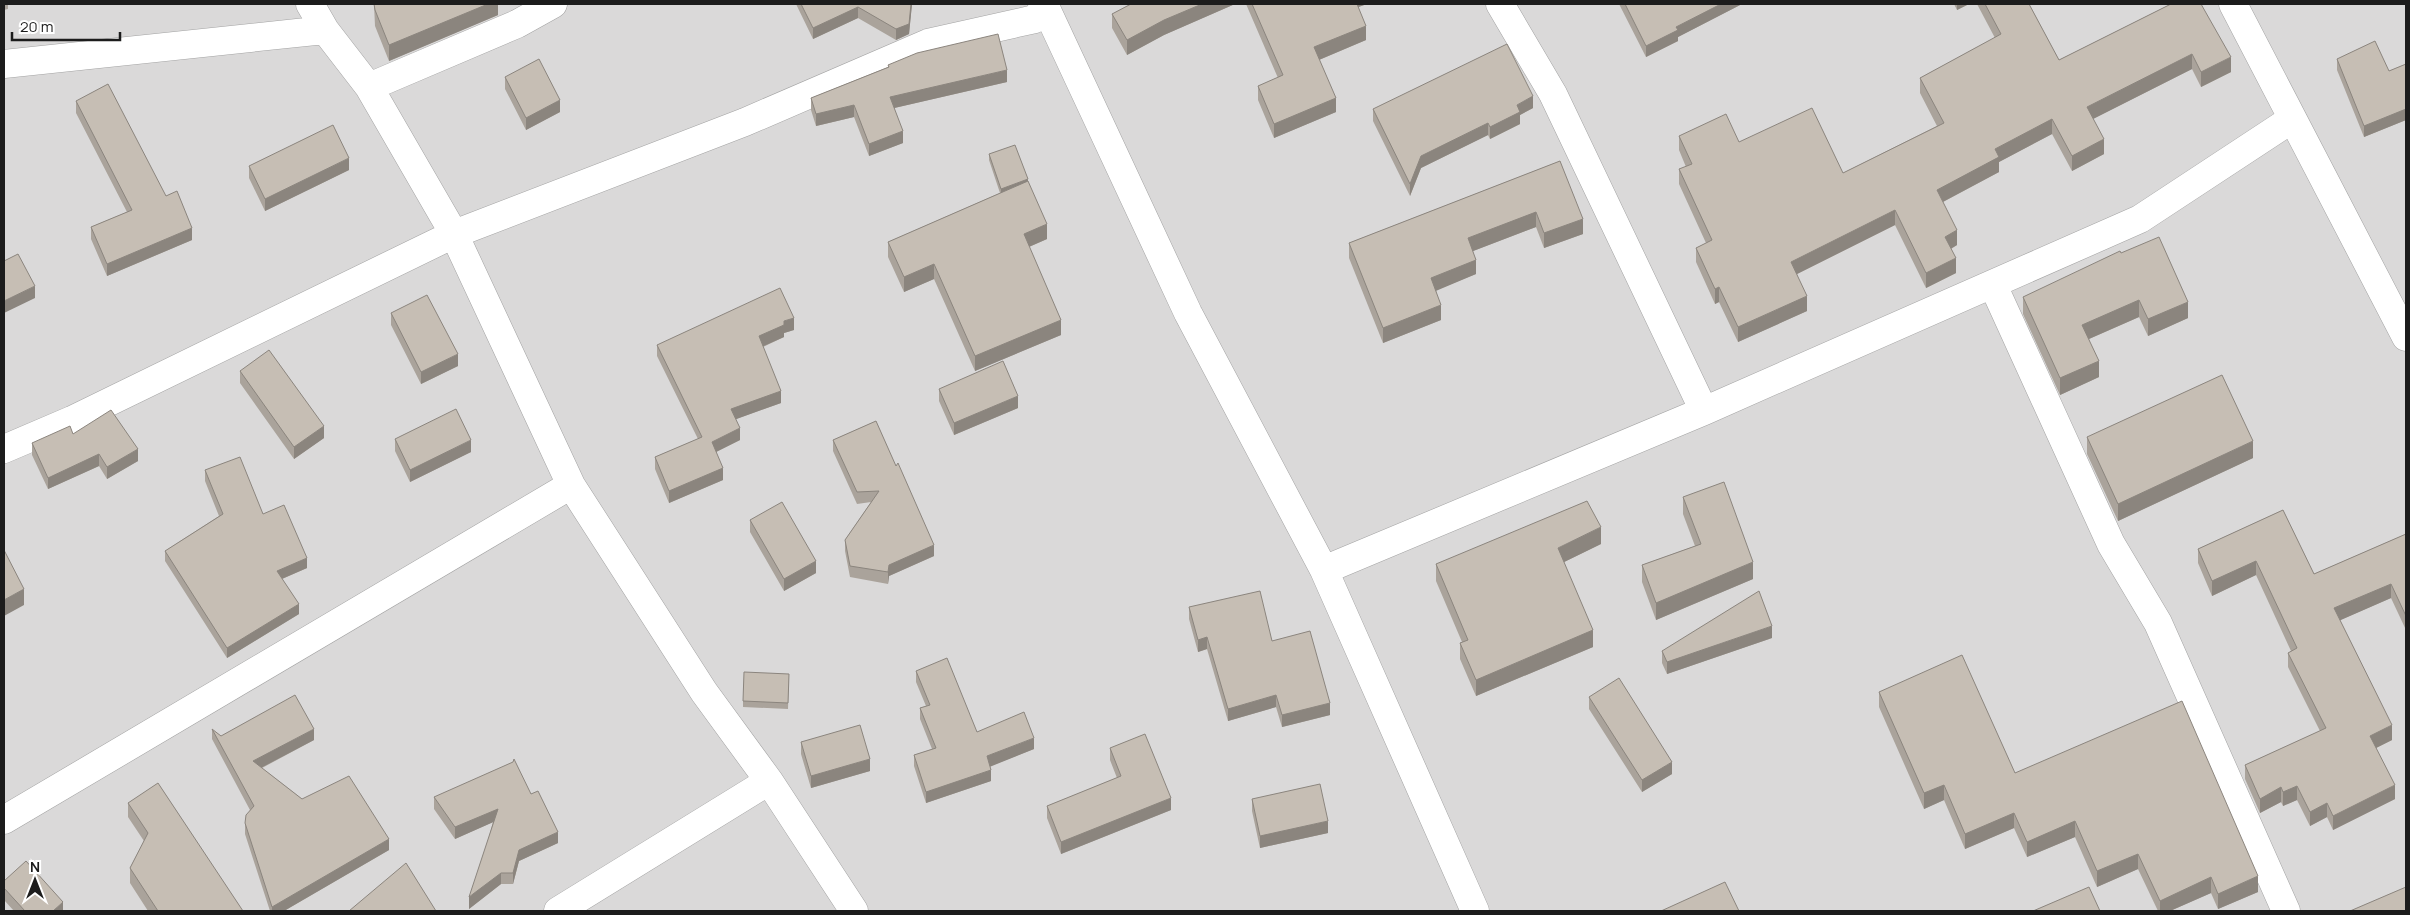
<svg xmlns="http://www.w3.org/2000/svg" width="2410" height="915" viewBox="0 0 2410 915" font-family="Manrope,sans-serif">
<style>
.residential{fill:#dad9d9}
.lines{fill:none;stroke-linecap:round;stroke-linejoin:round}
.minor-casing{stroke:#a3a3a3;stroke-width:29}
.minor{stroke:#fff;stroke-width:28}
.wall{fill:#aaa39b}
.shaded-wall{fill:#8b857e}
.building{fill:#c6beb4;stroke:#8b857e}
</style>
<rect width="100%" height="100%" fill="#eeebe1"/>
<!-- residential -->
<path class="residential" d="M4,4H2406V911H4Z"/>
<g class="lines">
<defs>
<path id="minor" d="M310,4L325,30L369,87L454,234L571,485L704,692L769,781L854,911
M1044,4L1188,313L1324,570L1475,911
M1500,4L1553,94L1704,411
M2233,4L2406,337
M4,64L325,30
M369,87L517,24L553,4
M1993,285L2111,544L2158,623L2286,911
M4,449L72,420L454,234L745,122L928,43L1035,19L1045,7
M1324,570L1704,411L2140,219L2292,119
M4,820L571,485
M558,911L769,781"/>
</defs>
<!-- minor casing -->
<use href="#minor" class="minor-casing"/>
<!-- minor -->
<use href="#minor" class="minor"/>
</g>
<!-- wall -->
<path class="wall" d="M4,4H8V9L4,10Z
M374,4H498V15L389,61L375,26Z
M796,4H912L909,34L896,40L858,18L813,39Z
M1131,4H1235L1164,35L1127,55L1112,28V14Z
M1246,4H1367L1358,7L1366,40L1319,60L1336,112L1274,138L1258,100V86L1278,78Z
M1619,4H1742L1678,37V41L1646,57Z
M1954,4H1969L1957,10Z
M1977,4H2029L2059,60L2171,4L2231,72L2201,87L2192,69L2093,119L2104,154L2072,171L2052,134L1999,162V172L1943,202L1957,245L1951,249L1956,273L1926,288L1895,225L1797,274L1807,311L1738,342L1719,302L1715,304L1696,262V248L1706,243L1679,184V169L1686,167L1679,150V136L1739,142L1843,173L1937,126L1920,93V78L1995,38Z
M2337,59L2389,71L2406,64V120L2364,137L2337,70Z
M888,65L1007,82L894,108L903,143L869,156L854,117L816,126L811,110V98L888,67Z
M505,77L560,112L526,130L505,89Z
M76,101L166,196L192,240L107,276L91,239V227L127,212L76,113Z
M1533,108L1520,115V124L1490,139L1488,135L1421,168L1410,196L1373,121V109Z
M989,154L1028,181L1047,239L1029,247L1061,335L975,371L934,279L904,292L888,257V242L1000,193L989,160Z
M1560,161L1583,234L1544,248L1536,227L1473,251L1476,274L1436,290L1441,320L1383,343L1349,258V243Z
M249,166L349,170L265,211L249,178Z
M2121,253L2188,318L2148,336L2139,317L2089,339L2099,377L2060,395L2023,314V297Z
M391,313L458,366L421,384L391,325Z
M794,330L784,333V337L763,347L781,403L736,419L740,440L716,452L723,480L669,503L655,469V457L698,439L657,356V345Z
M240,371L324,438L294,459L240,383Z
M939,389L1018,408L954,435L939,401Z
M876,421L934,556L889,576L888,584L850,577L845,551V540L871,502L857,504L833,451V440Z
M73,434L138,461L107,479L99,466L48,489L32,455V443Z
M2087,437L2253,458L2118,521L2087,454Z
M395,439L471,452L410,482L395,451Z
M205,470L263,514L307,568L282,579L299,614L227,658L165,561V551L219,516L205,481Z
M1683,497L1753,579L1656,620L1642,582V565L1695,546L1683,514Z
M2283,510L2314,574L2406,534V630L2391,598L2340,620L2392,740L2376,748L2395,799L2333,830L2327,817L2310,826L2297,800L2283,806L2281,802L2260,813L2245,779V765L2320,731L2288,667V653L2291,651L2256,575L2212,596L2198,563V549Z
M750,520L816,573L784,591L750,532Z
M1601,544L1564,562L1593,647L1476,696L1460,659V643L1462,642L1436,581V564Z
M1189,607L1272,641L1330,715L1282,727L1276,707L1228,721L1207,649L1198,652L1189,619Z
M1772,638L1667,674L1662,663V651Z
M916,671L977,732L1034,749L990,766L991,781L926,803L914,766V755L932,749L920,719V708L926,706L916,682Z
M789,674L788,709L743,707V701Z
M1879,692L2015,773L2258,892L2218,909L2211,893L2170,911H2158L2138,869L2097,887L2075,837L2027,857L2014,828L1965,849L1944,800L1924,809L1879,707Z
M1589,697L1672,774L1642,792L1589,709Z
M212,729L221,736L314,740L262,768L302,799L389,850L284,911H270L245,834V823L250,810L212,739Z
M801,742L870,771L811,788L801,754Z
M1110,748L1171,810L1061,854L1047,818V806L1117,778L1110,760Z
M531,794L558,843L519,861L513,884H501L469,909L493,822L455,839L434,809V797Z
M1252,799L1328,833L1260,848L1252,811Z
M128,803L243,911H148L130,883V868L144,841L128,817Z
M4,881L63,911H14L4,900Z"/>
<!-- shaded-wall -->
<path class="shaded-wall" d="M488,4H498V15L389,61V45Z
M911,4H912L909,34L896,40V29Z
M1202,4H1235L1164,35L1127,55V40L1164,20Z
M1353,4H1367L1353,9Z
M1721,4H1742L1678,37V41L1646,57V46L1676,27Z
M1957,4H1969L1957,10Z
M858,7V18L813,39V28Z
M1366,26V40L1314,62V47Z
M2192,54V69L2087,122V107Z
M2231,57V72L2201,87V72Z
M1007,70V82L890,109V97Z
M1533,96V108L1520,115V124L1490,139V127L1517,105Z
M1336,98V112L1274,138V124Z
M560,100V112L526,130V118Z
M854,105V117L816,126V114Z
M2406,109V120L2364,137V126Z
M2052,119V134L1999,162V172L1937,205V190L1995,149Z
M1488,123V135L1421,168L1410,196V184L1421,156Z
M903,131V143L869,156V144Z
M2104,139V154L2072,171V156Z
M349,158V170L265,211V199Z
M1028,179V186L1001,195V189Z
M1895,210V225L1791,277V262Z
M1536,212V227L1468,253V238Z
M1583,219V234L1544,248V233Z
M1047,224V239L1024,249V234Z
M192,228V240L107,276V264Z
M1957,230V245L1945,252V237Z
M1956,258V273L1926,288V273Z
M1476,260V274L1431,293V278Z
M934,264V279L904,292V277Z
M35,286V298L4,313V301Z
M1719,287V302L1715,304V289Z
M1807,296V311L1738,342V327Z
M2139,300V317L2082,342V325Z
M2188,302V318L2148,336V319Z
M1441,305V320L1383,343V328Z
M794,318V330L784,333V337L759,348V336L784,321Z
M1061,320V335L975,371V356Z
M458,354V366L421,384V372Z
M2099,361V377L2060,395V378Z
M781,391V403L731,421V409Z
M1018,396V408L954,435V423Z
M324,426V438L294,459V447Z
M740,428V440L712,454V442Z
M471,440V452L410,482V470Z
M2253,441V458L2118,521V504Z
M138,449V461L107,479V467Z
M99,454V466L48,489V478Z
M723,468V480L669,503V491Z
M1601,527V544L1558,565V548Z
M934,545V556L889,576L888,584V572L889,565Z
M307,558V568L277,581V571Z
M816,561V573L784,591V579Z
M2256,561V575L2212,596V581Z
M1753,562V579L1656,620V603Z
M2391,584V598L2334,623V608Z
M24,589V605L4,616V600Z
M299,604V614L227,658V648Z
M1772,626V638L1667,674V662Z
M1593,630V647L1476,696V680Z
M1207,637V649L1198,652V640Z
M1276,695V707L1228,721V709Z
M1330,703V715L1282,727V715Z
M2392,725V740L2370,751V736Z
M314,729V740L253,772V761Z
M1034,738V749L987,768V756Z
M870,759V771L811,788V776Z
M1672,762V774L1642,792V780Z
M991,770V781L926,803V792Z
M1944,785V800L1924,809V793Z
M2395,785V799L2333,830V816Z
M2297,786V800L2283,806V792Z
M2281,787V802L2260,813V799Z
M1171,798V810L1061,854V842Z
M2327,803V817L2310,826V812Z
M498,809V820L455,839V827Z
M2014,813V828L1965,849V834Z
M1328,821V833L1260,848V836Z
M2075,821V837L2027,857V842Z
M558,832V843L519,861L513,884V873L519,850Z
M389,839V850L284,911H272V907Z
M2138,854V869L2097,887V871Z
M501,873V884L469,909V897Z
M2258,876V892L2218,909V894Z
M2211,877V893L2170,911H2160V901Z
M63,902V911H53Z"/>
<!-- building -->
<path class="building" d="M374,4H488L389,45L375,10Z
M801,4H911L909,24L896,29L858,7L813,28Z
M1131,4H1202L1164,20L1127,40L1112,14Z
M1252,4H1357L1366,26L1314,47L1336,98L1274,124L1258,86L1283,75Z
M1625,4H1721L1676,27L1678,30L1646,46Z
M1985,4H2029L2059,60L2171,4H2201L2231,57L2201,72L2192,54L2087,107L2104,139L2072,156L2052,119L1995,149L1999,157L1937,190L1957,230L1945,237L1956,258L1926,273L1895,210L1791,262L1807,296L1738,327L1719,287L1715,289L1696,248L1712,240L1679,169L1692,164L1679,136L1726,114L1739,142L1812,108L1843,173L1944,123L1920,78L2001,34Z
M998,34L1007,70L890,97L903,131L869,144L854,105L816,114L811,98L889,67L888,65L917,53Z
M2375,41L2389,71L2406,64V109L2364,126L2337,59Z
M1507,44L1533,96L1517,105L1520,112L1490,127L1488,123L1421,156L1410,184L1373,109Z
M539,59L560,100L526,118L505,77Z
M108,84L166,196L177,191L192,228L107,264L91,227L132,210L76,101Z
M333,125L349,158L265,199L249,166Z
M1015,145L1028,179L1001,189L989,154Z
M1560,161L1583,219L1544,233L1536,212L1468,238L1476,260L1431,278L1441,305L1383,328L1349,243Z
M1028,181L1047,224L1024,234L1061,320L975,356L934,264L904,277L888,242Z
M2159,237L2188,302L2148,319L2139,300L2082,325L2099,361L2060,378L2023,297L2120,251L2121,253Z
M18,254L35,286L4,301V261Z
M780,288L794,318L784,321V325L759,336L781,391L731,409L740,428L712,442L723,468L669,491L655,457L702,437L657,345Z
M427,295L458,354L421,372L391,313Z
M269,350L324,426L294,447L240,371Z
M1003,361L1018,396L954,423L939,389Z
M2222,375L2253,441L2118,504L2087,437Z
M456,409L471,440L410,470L395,439Z
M111,410L138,449L107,467L99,454L48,478L32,443L70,426L73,434Z
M876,421L896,466L898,463L934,545L889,565L888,572L850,566L845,540L879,491L857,492L833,440Z
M240,457L263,514L284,505L307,558L277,571L299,604L227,648L165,551L223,514L205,470Z
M1724,482L1753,562L1656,603L1642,565L1701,544L1683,497Z
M1587,501L1601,527L1558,548L1593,630L1476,680L1460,643L1468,640L1436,564Z
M782,502L816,561L784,579L750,520Z
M2283,510L2314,574L2406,534V616L2391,584L2334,608L2392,725L2370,736L2395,785L2333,816L2327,803L2310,812L2297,786L2283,792L2281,787L2260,799L2245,765L2326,728L2288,653L2297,648L2256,561L2212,581L2198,549Z
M4,550L24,589L4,600Z
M1260,591L1272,641L1310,631L1330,703L1282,715L1276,695L1228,709L1207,637L1198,640L1189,607Z
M1759,591L1772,626L1667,662L1662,651Z
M1962,655L2015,773L2182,701L2258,876L2218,894L2211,877L2160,901L2138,854L2097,871L2075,821L2027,842L2014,813L1965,834L1944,785L1924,793L1879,692Z
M947,658L977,732L1024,712L1034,738L987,756L991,770L926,792L914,755L936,748L920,708L930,705L916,671Z
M744,672L789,674L788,703L743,701Z
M1619,678L1672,762L1642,780L1589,697Z
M295,695L314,729L253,761L302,799L349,776L389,839L272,907L245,823L246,815L254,806L212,729L221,736Z
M860,725L870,759L811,776L801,742Z
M1145,734L1171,798L1061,842L1047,806L1121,776L1110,748Z
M514,759L531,794L538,791L558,832L519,850L513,873H501L469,897L498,809L455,827L434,797L513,762Z
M158,783L243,911H158L130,868L148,833L128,803Z
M1320,784L1328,821L1260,836L1252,799Z
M26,861L63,902L53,911H25L4,888V881Z
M406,863L436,911H349Z
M1725,882L1739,911H1661Z
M2089,887L2100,911H2033Z
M2406,887V911H2350Z"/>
<!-- border -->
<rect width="2410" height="915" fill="none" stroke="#1c1c1c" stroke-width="10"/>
<!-- north arrow -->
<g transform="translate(35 880)" stroke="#ffffff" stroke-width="4" paint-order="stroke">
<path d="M0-4L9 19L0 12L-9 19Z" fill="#1c1c1c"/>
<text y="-8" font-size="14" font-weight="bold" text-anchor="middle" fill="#1c1c1c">N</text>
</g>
<!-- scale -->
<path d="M12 32v8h108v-8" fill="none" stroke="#1c1c1c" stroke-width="2.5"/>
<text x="20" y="32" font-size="15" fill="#1c1c1c" stroke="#ffffff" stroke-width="4" paint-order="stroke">20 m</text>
</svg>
